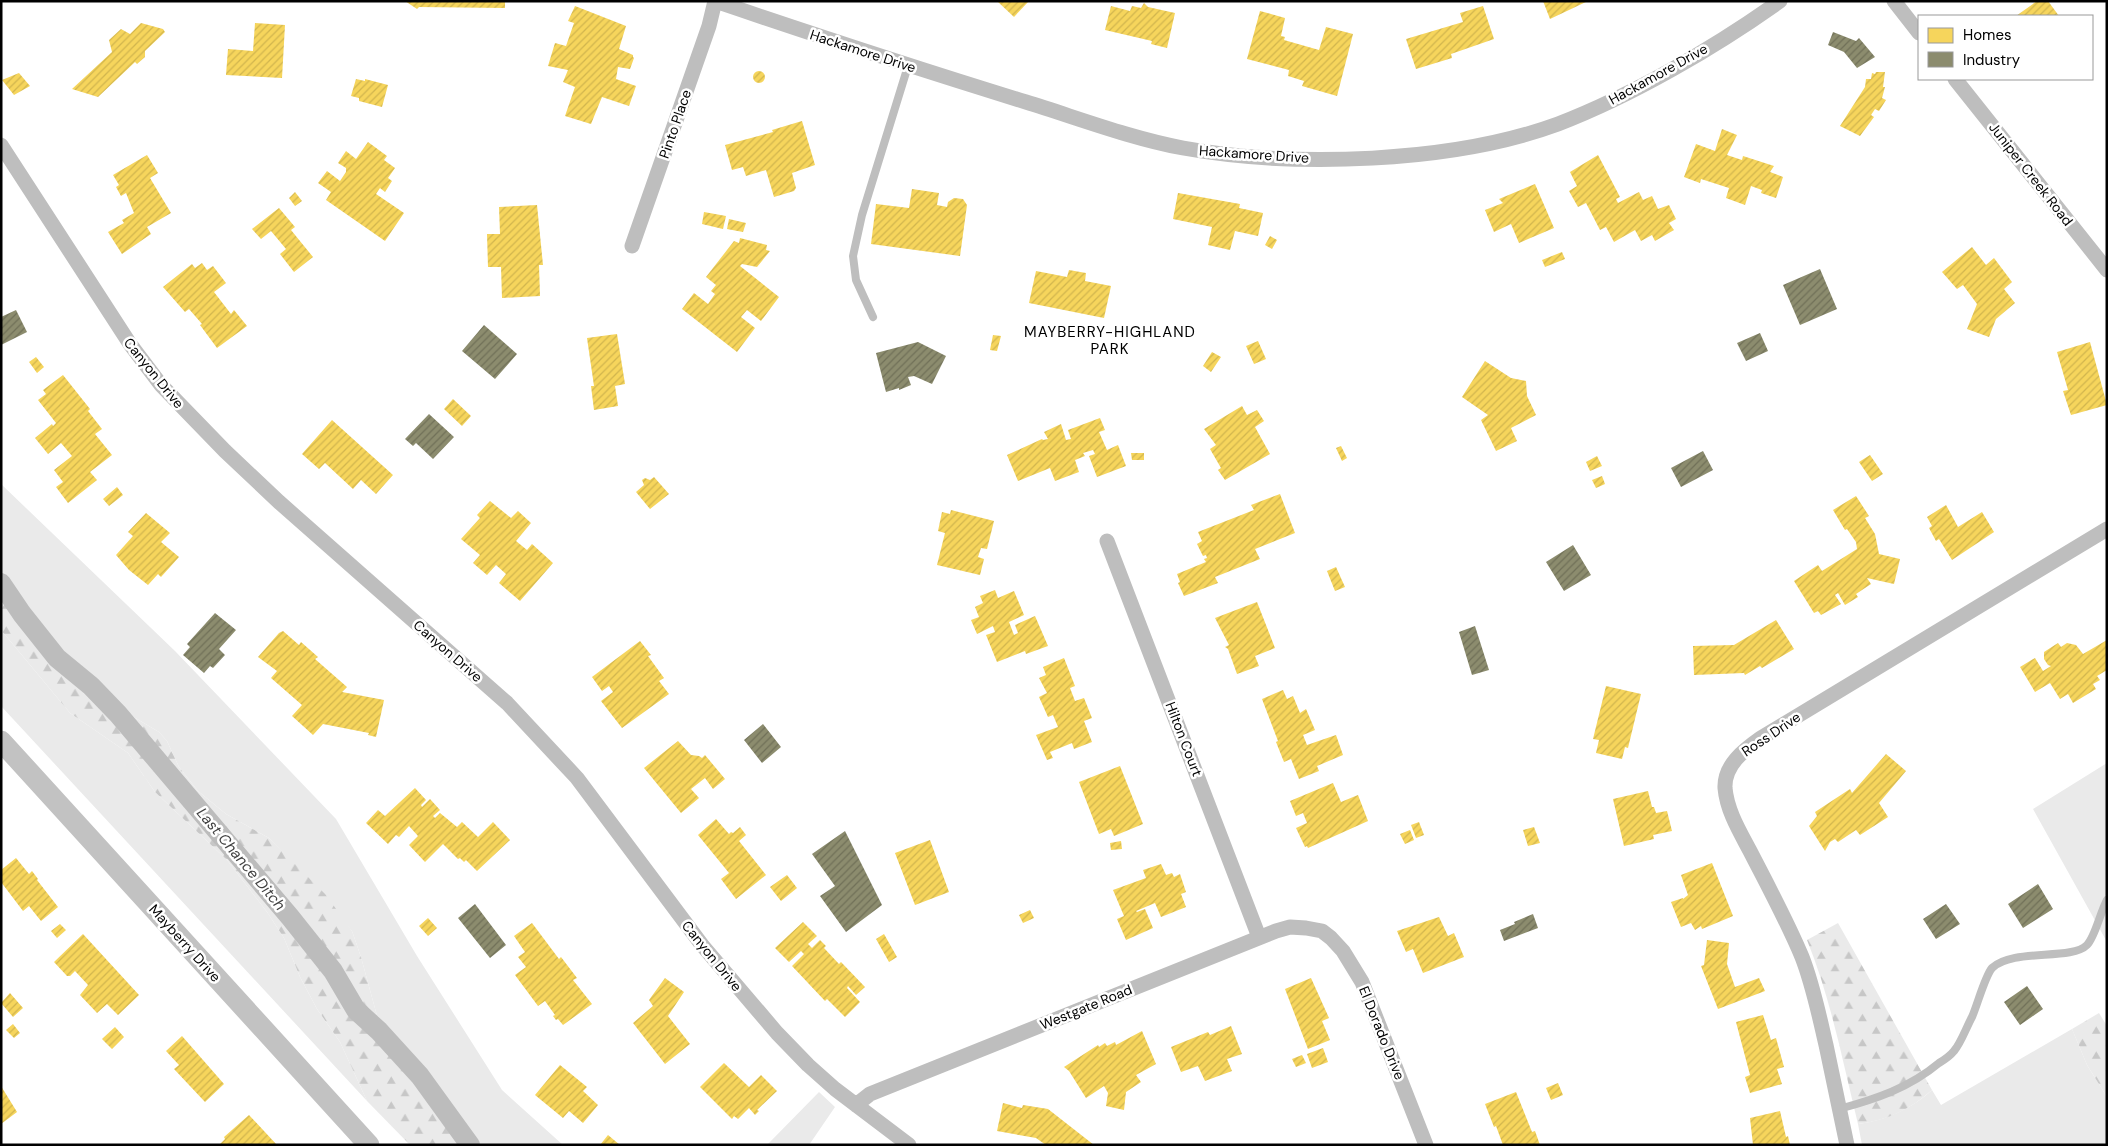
<svg xmlns="http://www.w3.org/2000/svg" width="2108" height="1146" viewBox="0 0 2108 1146" font-family="'DM Sans',sans-serif">
<style>
.grass{fill:#eaeaea}
.forest{fill:url(#forest-firs)}
.homes{fill:url(#homes-hatch)}
.industry{fill:url(#industry-hatch)}
.lines{fill:none;stroke-linecap:round;stroke-linejoin:round}
.canal{stroke:#bcbcbc;stroke-width:20}
.lane{stroke:#bebebe;stroke-width:8}
.street{stroke:#bebebe;stroke-width:15}
.secondary{stroke:#c2c2c2;stroke-width:21}
.labels{text-anchor:middle;stroke-width:5;stroke-linejoin:round;paint-order:stroke}
.street-label{font-size:14px;fill:#000;stroke:#fff}
.neighbourhood-label{font-size:15px;letter-spacing:1px;fill:#000;stroke:#fff}
.water-label{font-size:15px;font-style:italic;fill:#414141;stroke:#fff}
</style>
<defs>
<pattern id="forest-firs" width="22" height="20" patternUnits="userSpaceOnUse" patternTransform="scale(1.25)"><rect width="22" height="20" fill="#eaeaea"/><path d="M5 1l3.5 6h-7zM16 11l3.5 6h-7z" fill="#c7c7c7"/></pattern>
<pattern id="homes-hatch" width="6" height="6" patternUnits="userSpaceOnUse" patternTransform="scale(1.25)"><rect width="6" height="6" fill="#f6d55c"/><path d="M-1 1l2-2M0 6l6-6M5 7l2-2" fill="none" stroke="#d1b54e"/></pattern>
<pattern id="industry-hatch" width="6" height="6" patternUnits="userSpaceOnUse" patternTransform="scale(1.25)"><rect width="6" height="6" fill="#8c8c6e"/><path d="M-1 1l2-2M0 6l6-6M5 7l2-2" fill="none" stroke="#707058"/></pattern>
</defs>
<rect width="100%" height="100%" fill="#fff"/>
<!-- grass -->
<path class="grass" d="M1,484L175,651L336,819L417,956L502,1090L563,1145L472,1144L428,1080L406,1051L386,1034L379,1023L361,957L352,931L296,866L269,838L226,814L198,791L179,767L167,741L159,732L132,716L58,650L15,594L1,574Z
M1,630L70,713L128,753L155,792L227,860L267,912L284,938L300,977L317,1009L340,1042L367,1101L1,706Z
M2107,763V942L2033,809Z
M2072,1029L2087,1065L2107,1097V1145H1862L1858,1124C1884,1121 1913,1108 1932,1090L1941,1105Z
M819,1092L835,1107L809,1145H767Z"/>
<!-- forest -->
<path class="forest" d="M1,574L37,625L58,650L132,716L159,732L167,741L179,767L198,791L226,814L269,838L326,895L352,931L361,957L379,1023L386,1034L406,1051L428,1080L472,1145H410L367,1101L340,1042L317,1009L300,977L284,938L267,912L227,860L155,792L128,753L70,713L1,630Z
M1838,923L1932,1090C1911,1109 1886,1121 1858,1124C1843,1063 1831,999 1807,940Z
M2099,1013L2107,1026V1097L2087,1065L2072,1029Z"/>
<!-- homes -->
<path class="homes" d="M405,1H505V8L419,7L417,9Z
M997,1H1029L1014,17Z
M1543,1H1588L1550,19Z
M2037,1H2048L2059,16H2016Z
M1144,3L1148,7L1175,13L1167,48L1151,44L1152,41L1105,30L1111,6L1130,11L1132,6L1141,8Z
M575,6L626,26L619,49L633,55V57L634,58L630,69L618,67L616,79L636,86L629,106L602,97L591,124L565,116L575,87L563,82L568,70L548,66L555,43L566,46L574,23L568,21Z
M1483,6L1494,39L1451,54L1452,58L1416,69L1406,39L1463,22L1460,13Z
M1260,11L1285,18L1281,36L1285,37L1284,40L1319,50L1326,27L1353,34L1337,96L1302,86L1304,81L1288,76L1289,70L1247,59Z
M141,23L163,29L165,32L145,51V57L137,64L135,62L98,97L72,89L112,52L109,40L121,29L130,34Z
M255,23L285,25L282,78L226,75L228,49L253,51Z
M753 77a6 6 0 1 1 12 0a6 6 0 1 1-12 0Z
M1876,72H1885L1883,87H1885L1882,98L1886,100L1879,111L1875,109L1871,115L1874,117L1860,136L1840,126L1865,87L1866,79H1871L1872,73L1875,74Z
M19,73L30,86L14,95L2,80Z
M356,79L365,81V79L388,85L382,107L359,101V98L351,96Z
M802,121L815,165L792,173L796,188L794,191L774,197L766,170L746,176L743,167L732,170L725,145L773,132L772,130Z
M1722,129L1737,135L1727,155L1742,160L1743,156L1774,166L1770,172L1783,177L1776,198L1761,193L1762,190L1751,186L1745,205L1726,198L1729,188L1701,179L1700,183L1684,177L1696,144L1715,151Z
M368,142L387,156L384,160L395,168L388,178L392,181L385,192L380,188L376,194L404,213L385,241L326,200L331,192L318,183L327,171L340,181L346,172V168L338,163L346,151L356,159Z
M147,155L158,173L150,178L171,213L147,227L151,234L122,254L108,232L124,223L122,220L134,213L126,193L121,196L116,187L119,185L113,175Z
M1598,155L1620,197L1616,199L1618,203L1639,192L1643,200L1652,196L1658,209L1669,205L1676,219L1669,223L1674,230L1655,241L1652,235L1641,241L1635,230L1614,242L1606,227L1600,230L1586,203L1578,207L1569,191L1577,186L1570,172Z
M1535,184L1554,228L1519,243L1511,224L1494,232L1485,210L1503,203L1499,199Z
M912,189L939,193L937,205L947,207L948,202L954,198L963,199L967,205L960,256L871,244L876,204L909,208Z
M295,192L302,201L295,206L289,198Z
M1178,193L1240,204L1239,208L1263,213L1258,236L1235,231L1230,250L1208,245L1212,227L1173,219Z
M537,205L543,265H539L540,296L502,298L501,267H488L487,234H500L499,207Z
M279,208L295,227L291,230L313,257L294,272L280,254L286,249L271,231L261,239L252,229Z
M704,212L726,216L723,229L702,224Z
M729,219L746,223L743,232L727,229Z
M1270,236L1277,240L1272,249L1265,245Z
M740,238L767,245L766,250L770,251L757,267L742,264L740,266L779,297L761,321L747,310L741,317L755,328L737,352L682,309L694,293L708,304L715,294L711,291L716,285L706,277L734,241L739,243Z
M1972,247L1986,265L1994,258L2012,282L2004,289L2015,303L1996,319L1989,337L1967,329L1977,304L1963,285L1957,289L1942,272Z
M1562,252L1565,259L1545,267L1542,260Z
M202,263L207,270L213,266L226,283L214,292L231,314L234,310L247,326L217,348L200,325L202,324L189,309L185,312L163,287L192,264L195,268Z
M1069,270L1086,273L1085,281L1111,286L1104,318L1029,303L1036,271L1067,277Z
M617,334L625,384L615,386L618,406L594,410L591,386H594L587,338Z
M993,335L1001,336L997,351L990,350Z
M1258,341L1266,359L1254,364L1246,346Z
M2090,342L2107,405L2071,415L2063,391L2068,390L2057,352Z
M1212,352L1221,357L1211,372L1203,366Z
M36,357L44,367L37,373L29,362Z
M1485,361L1511,378L1526,381L1527,396L1536,415L1511,428L1517,441L1496,451L1481,420L1488,415L1462,397Z
M63,375L90,409L88,411L102,429L95,434L112,455L90,472L97,480L68,503L56,487L63,482L54,470L72,456L61,443L48,454L35,438L52,424L53,426L56,423L38,400L46,394L43,390Z
M453,399L471,416L462,426L444,409Z
M1242,406L1247,415L1257,410L1264,421L1255,427L1270,454L1225,480L1218,470L1221,468L1210,449L1216,445L1204,429Z
M1100,418L1105,430L1099,432L1107,450L1118,445L1126,466L1097,477L1089,456L1095,454L1093,450L1083,453L1085,456L1075,460L1079,472L1055,481L1050,468L1018,481L1007,455L1042,439L1043,440L1048,439L1044,432L1061,424L1066,440L1071,439L1068,430Z
M332,420L393,475L376,494L361,480L353,489L325,463L319,469L302,454Z
M1341,446L1347,458L1342,461L1336,448Z
M1131,453H1144V460H1132Z
M1870,455L1883,474L1872,481L1859,462Z
M1597,456L1602,466L1590,471L1586,462Z
M1602,476L1605,484L1596,488L1592,480Z
M654,477L669,494L650,509L636,492L644,485L642,480L645,478L650,480Z
M117,487L123,495L109,506L103,499Z
M1280,494L1295,533L1255,549L1260,559L1215,577L1218,583L1184,596L1178,583L1180,582L1177,574L1206,562L1204,559L1207,558L1206,555L1203,556L1197,544L1202,541L1198,532L1254,510L1251,505Z
M1856,496L1869,516L1865,518L1875,534L1879,554L1900,559L1894,584L1867,578L1871,584L1856,594L1858,597L1845,605L1838,593L1835,595L1841,604L1821,615L1818,611L1814,613L1794,581L1818,565L1822,571L1857,549L1856,542L1847,529L1845,530L1833,510Z
M490,501L511,518L518,511L531,523L516,541L527,550L532,544L553,563L520,601L499,583L506,574L496,565L487,575L473,563L480,555L461,539L480,518L477,515Z
M1946,505L1958,527L1982,512L1994,532L1952,560L1939,539L1936,541L1929,528L1932,526L1927,517Z
M951,510L994,521L987,549L981,548L978,557L984,559L980,575L937,565L945,533L938,531L942,512L950,514Z
M146,513L170,533L161,542L179,557L161,577L158,574L148,585L129,570L116,555L133,536L128,532Z
M1336,567L1345,587L1335,591L1327,571Z
M995,590L998,598L1014,591L1024,615L1009,622L1014,635L1018,633L1015,625L1035,616L1048,646L1026,654L1025,651L997,662L986,635L995,632L993,626L977,634L971,620L979,617L975,607L983,603L980,596Z
M1257,602L1275,648L1255,656L1259,666L1237,674L1228,649L1225,647L1229,645L1215,618Z
M1776,620L1794,649L1762,668L1760,666L1745,675L1744,673L1694,675L1693,646L1734,645Z
M283,631L299,645L301,642L318,657L315,659L347,687L342,692L384,700L376,737L368,735L369,733L323,724L313,735L292,716L302,705L271,678L277,671L258,657L279,633Z
M2107,640V670L2097,676L2100,680L2093,684L2096,689L2073,703L2068,694L2060,699L2050,683L2035,692L2020,667L2035,658L2043,671L2051,666L2048,665L2044,659V652L2058,643L2061,647L2067,643L2076,645L2083,654Z
M640,641L651,655L648,656L664,678L659,681L669,694L622,728L601,701L613,692L609,686L602,691L592,677Z
M1064,658L1075,686L1070,688L1075,701L1084,698L1092,718L1084,721L1092,742L1074,749L1072,743L1050,752L1053,758L1047,760L1036,735L1058,727L1053,715L1048,717L1039,697L1047,693L1039,678L1046,675L1043,667Z
M1606,686L1641,694L1628,748L1625,747L1622,759L1596,753L1599,740L1593,739Z
M1283,690L1287,699L1293,696L1300,713L1306,709L1315,730L1303,735L1307,745L1336,735L1343,755L1317,766L1319,771L1299,779L1291,759L1284,762L1276,742L1278,741L1262,699Z
M678,741L691,755L699,756L702,758L705,755L725,779L713,789L705,778L691,789L699,798L681,813L644,768Z
M1886,754L1906,771L1879,803L1888,817L1860,835L1856,830L1838,842L1835,839L1830,842L1825,851L1809,826L1817,816L1815,812L1850,789L1852,793Z
M1120,766L1143,824L1114,836L1111,829L1099,834L1079,782Z
M1333,783L1341,802L1358,795L1368,821L1308,848L1307,846L1305,847L1296,828L1307,823L1303,813L1296,816L1290,801Z
M415,788L426,800L421,805L422,807L430,799L440,810L433,816L435,818L440,813L457,827L462,822L478,837L493,822L510,840L477,871L466,860L464,862L460,858L458,859L443,844L425,862L409,845L418,836L409,826L399,837L396,835L388,844L366,823L378,810L385,816Z
M1648,791L1652,807H1654L1656,813L1667,811L1672,831L1653,835L1654,839L1624,846L1613,799Z
M716,819L729,834L731,832L733,833L740,827L746,835L739,841L766,875L736,899L721,879L729,873L698,835Z
M1419,822L1424,835L1416,838L1411,825Z
M1534,827L1540,843L1528,846L1523,830Z
M1410,830L1414,840L1405,844L1400,834Z
M930,840L949,892L915,905L895,853Z
M1121,841L1122,849L1111,850L1110,843Z
M16,858L29,874L32,871L38,879L37,880L58,907L41,921L29,906L23,911L1,882V870Z
M1712,863L1733,916L1702,929L1701,926L1695,930L1691,923L1681,927L1671,902L1683,898V899L1688,895L1681,875Z
M1161,864L1166,875L1172,873L1174,877L1180,874L1186,892L1181,894L1186,907L1161,917L1155,903L1136,911L1137,912L1145,909L1153,928L1126,940L1117,919L1124,916L1113,890L1146,878L1143,870Z
M787,875L797,888L781,901L770,887Z
M1030,910L1034,918L1023,923L1019,915Z
M1439,917L1448,936L1454,933L1464,957L1423,973L1413,949L1406,952L1397,931Z
M428,918L437,928L428,936L419,926Z
M803,922L817,936L808,944L812,948L820,940L826,946L824,948L839,964L841,962L865,987L856,995L848,986L847,988L860,1002L845,1017L827,999L825,1001L792,966L804,954L801,951L789,962L775,948Z
M532,923L559,959L561,957L577,978L573,980L592,1004L563,1025L558,1019L556,1020L553,1016L555,1015L545,1001L538,1006L515,975L526,967L518,957L525,952L514,936Z
M60,924L66,930L57,938L51,931Z
M83,934L139,995L118,1015L107,1004L97,1013L80,995L88,985L75,971L70,976H67L54,962Z
M884,934L897,957L889,962L876,939Z
M1707,940L1729,943L1727,964L1735,987L1759,978L1765,991L1718,1009L1701,966L1704,965Z
M665,978L684,992L668,1016L690,1044L665,1064L633,1023L653,1006L649,1000Z
M1311,978L1329,1018L1322,1021L1330,1040L1308,1049L1285,989Z
M10,993L23,1008L13,1017L1,1003Z
M1763,1015L1771,1040L1776,1038L1784,1067L1777,1069L1782,1084L1750,1093L1745,1077L1750,1075L1736,1022Z
M13,1024L20,1033L14,1038L6,1030Z
M1231,1026L1242,1054L1227,1059L1232,1071L1205,1081L1198,1066L1181,1072L1171,1047L1208,1032L1210,1035Z
M115,1027L124,1037L112,1049L102,1039Z
M1142,1031L1156,1064L1136,1075L1141,1082L1126,1092L1124,1110L1106,1106L1108,1093L1104,1086L1086,1098L1069,1071L1064,1067L1098,1045L1099,1047L1105,1043L1107,1046L1115,1042L1116,1045Z
M182,1036L224,1084L205,1102L174,1069L179,1065L166,1051Z
M1323,1048L1328,1062L1312,1068L1307,1054Z
M1302,1055L1306,1063L1296,1067L1292,1059Z
M724,1063L749,1087L761,1075L777,1091L757,1110L759,1111L755,1115L749,1108L738,1119L734,1116L732,1119L700,1087Z
M560,1065L587,1087L583,1091L598,1105L583,1123L569,1111L563,1118L535,1095Z
M1558,1083L1563,1095L1551,1100L1546,1088Z
M1,1086L17,1112L1,1124Z
M1516,1092L1532,1132L1535,1131L1540,1145H1503L1496,1126L1494,1127L1485,1104Z
M1003,1103L1022,1108L1023,1105L1048,1109L1094,1145H1046L1036,1138L997,1131Z
M1780,1111L1786,1137L1788,1136L1790,1145H1753L1750,1118Z
M249,1115L277,1145H219L225,1139L224,1137Z
M608,1135L620,1145H600Z"/>
<!-- industry -->
<path class="industry" d="M1833,32L1856,41L1859,38L1875,57L1857,68L1844,52L1828,45Z
M1820,269L1837,309L1800,325L1783,285Z
M16,310L27,332L1,345V317Z
M484,325L517,354L495,379L462,351Z
M1760,333L1768,351L1746,361L1737,343Z
M918,342L946,356L932,384L914,376L908,377L911,385L899,390V388L886,392L876,353Z
M429,414L454,437L433,459L416,443L413,446L405,439Z
M1703,451L1713,470L1681,487L1671,468Z
M1573,545L1591,575L1564,591L1546,562Z
M215,613L236,630L219,649L225,655L213,668L210,666L204,673L183,655L190,647L187,644Z
M1475,626L1489,670L1472,675L1459,632Z
M763,724L781,747L762,763L744,740Z
M845,831L882,905L846,932L820,896L835,886L812,854Z
M2038,884L2053,909L2023,928L2008,904Z
M475,904L506,945L490,958L458,918Z
M1946,904L1960,924L1936,939L1923,919Z
M1533,914L1538,928L1504,941L1500,930L1515,924L1514,922Z
M2027,986L2043,1009L2020,1025L2004,1002Z"/>
<g class="lines">
<!-- canal -->
<path class="canal" d="M1,583L22,614L57,658L91,686L118,714L290,917L333,971L356,1010L379,1031L420,1076L470,1145"/>
<!-- lane -->
<path class="lane" d="M873,317L856,280L853,256L862,215L908,66
M1839,1109C1876,1099 1909,1088 1939,1063C1944,1060 1950,1056 1954,1051C1961,1043 1966,1028 1972,1017C1977,1006 1985,976 1992,968C2013,948 2071,961 2087,945C2095,937 2100,913 2107,900"/>
<!-- street -->
<path class="street" d="M715,1C818,36 922,70 1026,102C1078,118 1130,138 1183,148C1294,168 1452,163 1558,124C1633,95 1714,48 1780,1
M1894,1L1919,33
M1955,79L2107,270
M1,145L130,344L161,385L225,451L279,502L507,703L577,778L702,945L777,1033L808,1065L835,1089L909,1145
M632,246L709,26L715,1
M1107,541L1259,937
M856,1105L870,1094L1276,931L1290,927L1306,928L1322,931L1331,938L1343,951L1362,982L1426,1145
M1847,1145C1840,1111 1833,1078 1826,1045C1819,1015 1813,985 1802,957C1787,921 1768,886 1750,851C1740,832 1727,811 1725,788C1724,765 1744,750 1761,738L2107,529"/>
<!-- secondary -->
<path class="secondary" d="M1,741L369,1145"/>
</g>
<g class="labels">
<!-- street labels -->
<g class="street-label">
<text transform="translate(863 51) rotate(18)" y="5">Hackamore Drive</text>
<text transform="translate(1658 74) rotate(-29)" y="5">Hackamore Drive</text>
<text transform="translate(675 124) rotate(-71)" y="5">Pinto Place</text>
<text transform="translate(1254 154) rotate(4)" y="5">Hackamore Drive</text>
<text transform="translate(2031 174) rotate(52)" y="5">Juniper Creek Road</text>
<text transform="translate(154 373) rotate(51)" y="5">Canyon Drive</text>
<text transform="translate(448 651) rotate(41)" y="5">Canyon Drive</text>
<text transform="translate(1771 734) rotate(-34)" y="5">Ross Drive</text>
<text transform="translate(1184 739) rotate(69)" y="5">Hilton Court</text>
<text transform="translate(185 943) rotate(48)" y="5">Mayberry Drive</text>
<text transform="translate(712 956) rotate(51)" y="5">Canyon Drive</text>
<text transform="translate(1086 1007) rotate(-22)" y="5">Westgate Road</text>
<text transform="translate(1382 1033) rotate(68)" y="5">El Dorado Drive</text>
</g>
<!-- neighbourhood labels -->
<g class="neighbourhood-label">
<text x="1110" y="337">MAYBERRY-HIGHLAND<tspan x="1110" dy="17">PARK</tspan></text>
</g>
<!-- water labels -->
<g class="water-label">
<text transform="translate(241 859) rotate(50)" y="5">Last Chance Ditch</text>
</g>
</g>
<!-- border -->
<rect width="2108" height="1146" fill="none" stroke="#000000" stroke-width="5"/>
<!-- legend -->
<rect x="1918" y="15" width="175" height="65" fill="#ffffff" stroke="#999999"/>
<rect x="1928" y="28" width="25" height="15" fill="#f6d55c" stroke="#999999"/>
<text x="1963" y="40" font-size="15" fill="#000000">Homes</text>
<rect x="1928" y="52" width="25" height="15" fill="#8c8c6e" stroke="#999999"/>
<text x="1963" y="65" font-size="15" fill="#000000">Industry</text>
</svg>
